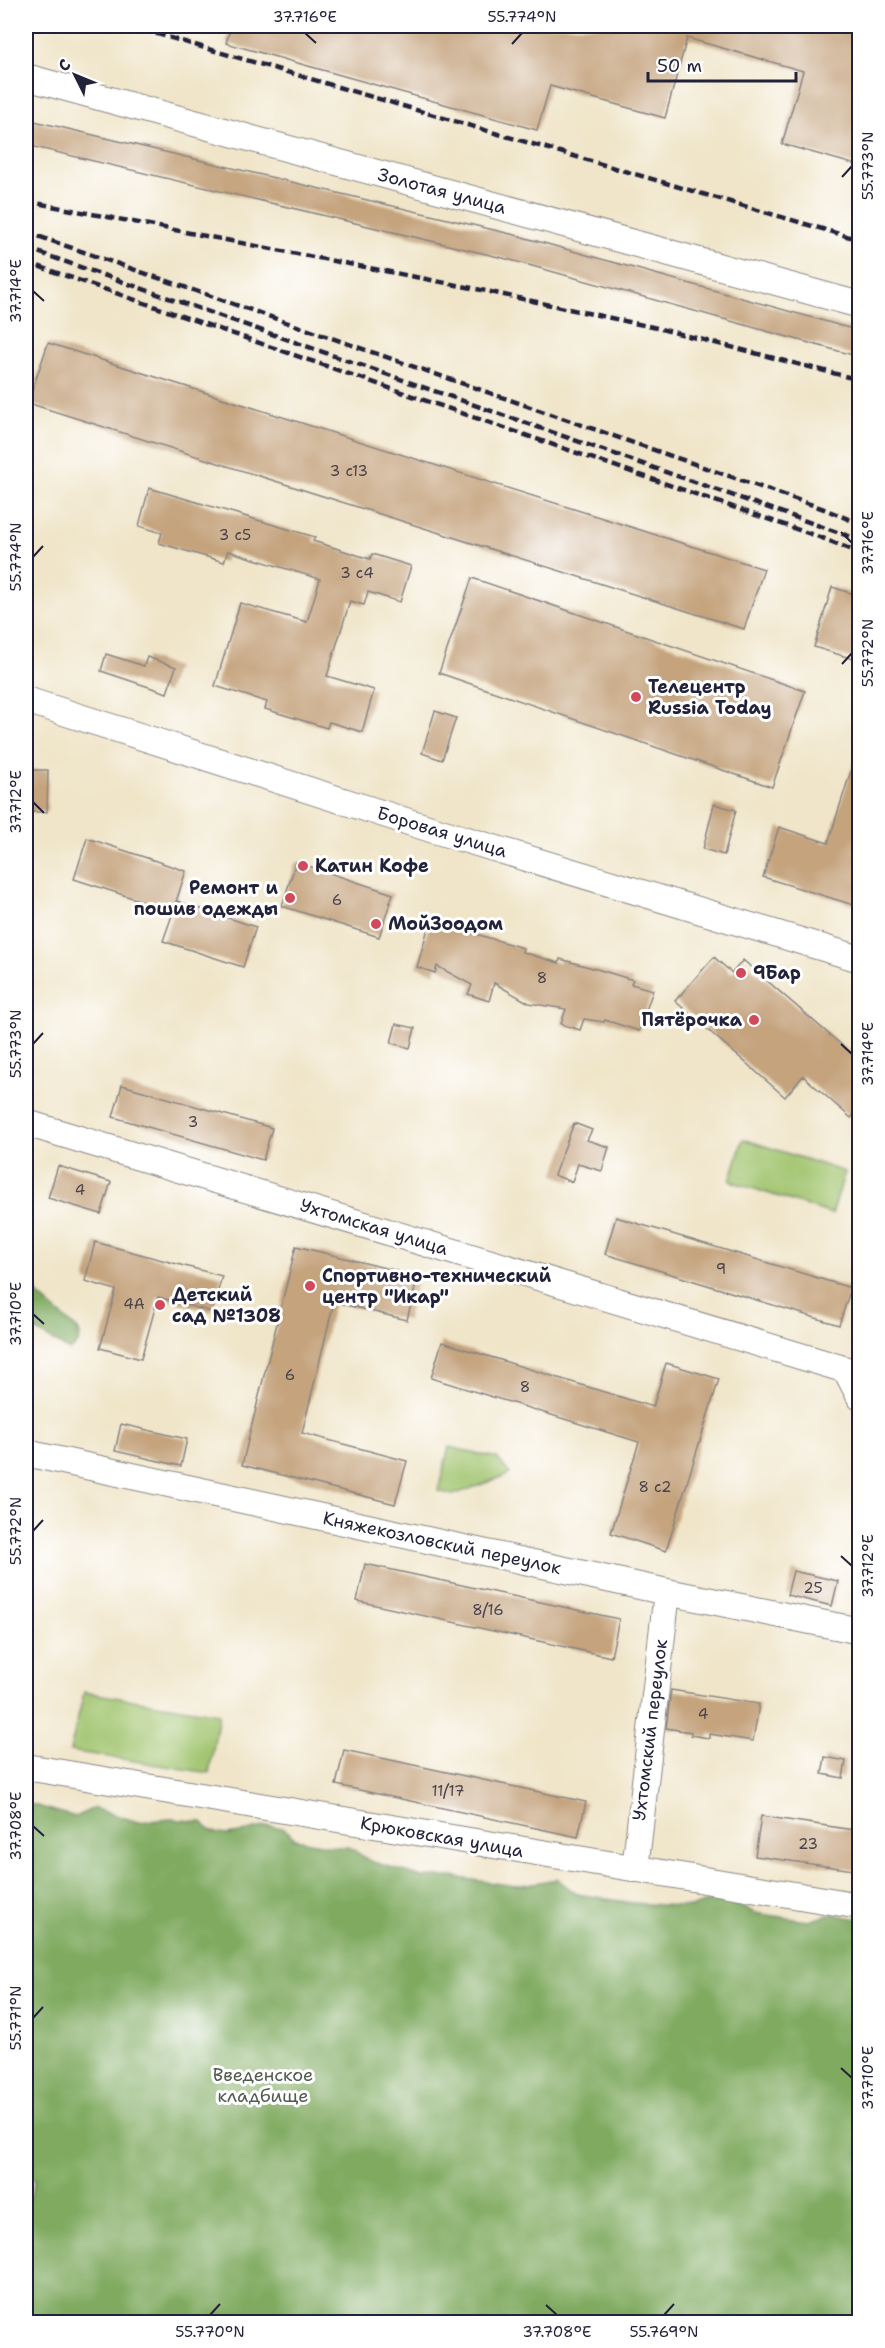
<svg xmlns="http://www.w3.org/2000/svg" width="885" height="2348" viewBox="0 0 885 2348" font-family="'Shantell Sans',sans-serif">
<style>
.green{fill:#a1c46e;stroke:#627354;stroke-width:1.5}
.forest{fill:#80aa61;stroke:#51664e;stroke-width:1.5}
.building{fill:#c4a37d}
.lines{fill:none;stroke-linecap:round;stroke-linejoin:round}
.minor-casing{stroke:#898482;stroke-width:28}
.minor{stroke:#fff;stroke-width:26}
.rail{stroke:#22223b;stroke-width:4.5;stroke-dasharray:9 4.5;stroke-linecap:butt}
.ticks{fill:none;stroke:#22223b;stroke-width:2}
.poi-dot{fill:#d1495b;stroke:#fff;stroke-width:2}
.labels{text-anchor:middle;stroke-width:6;stroke-linejoin:round;paint-order:stroke}
.number-label{font-size:15px;fill:#4a424c}
.street-label{font-size:18px;fill:#22223b;stroke:#fff}
.poi-label{font-size:18px;font-weight:bold;fill:#22223b;stroke:#fff;text-anchor:start}
.park-label{font-size:18px;fill:#4e5b4d;stroke:#fff}
.neatline{fill:none;stroke:#22223b;stroke-width:2}
.ticks-label{font-size:15px;text-anchor:middle;fill:#22223b}
</style>
<rect width="100%" height="100%" fill="#fff"/>
<filter id="ink" filterUnits="userSpaceOnUse"><feTurbulence type="fractalNoise" baseFrequency=".0167" numOctaves="2"/><feDisplacementMap in="SourceGraphic" scale="12" xChannelSelector="R" yChannelSelector="G"/><feConvolveMatrix kernelMatrix="1 2 1 2 8 2 1 2 1" color-interpolation-filters="sRGB"/></filter>
<filter id="wash" filterUnits="userSpaceOnUse"><feTurbulence type="fractalNoise" baseFrequency=".008" numOctaves="4" result="noise"/><feDisplacementMap in="SourceGraphic" scale="24" xChannelSelector="R" yChannelSelector="G"/><feGaussianBlur stdDeviation="1.35" result="paint"/><feColorMatrix in="noise" values="0 0 0 0 0 0 0 0 0 0 0 0 0 0 0 0 0 1.4 0 .05"/><feComposite in="paint" operator="in"/></filter>
<g filter="url(#wash)">
<rect width="100%" height="100%" fill="#f0e5c9"/>
<!-- green -->
<path class="green" d="M743,1139L845,1172L832,1214L730,1181Z
M449,1447L497,1458L510,1474L453,1495L438,1491Z
M84,1692L219,1714L209,1773L70,1751Z"/>
<!-- forest -->
<path class="forest" d="M26,1270L37,1294L78,1330C83,1339 77,1345 70,1351L35,1330L26,1320Z
M26,1803L76,1817L93,1808L138,1822L171,1819L202,1822C229,1858 270,1803 295,1839L335,1847H349L370,1861L422,1877H452L516,1886L557,1879L577,1894L632,1903L693,1907L720,1897L755,1913L808,1921L832,1914L859,1919V2322H26V2205L29,2201L35,2179L26,2175Z"/>
<g id="blocks">
<!-- building -->
<path class="building" d="M231,26H860V166L782,144L803,71L687,38L665,118L550,86L537,130L226,43Z
M26,119L515,235L860,331V357L507,259L26,145Z
M48,343L764,569L744,629L28,403Z
M149,488L315,537L313,541L370,559L372,554L411,566L400,602L368,592L364,605L350,601L327,676L374,690L362,732L329,722L327,728L265,709L267,702L215,686L240,603L307,622L320,579L228,551L224,562L159,543L162,533L139,526Z
M472,578L805,691L772,787L439,673Z
M832,587L860,596V661L814,647Z
M106,654L144,666L147,657L176,667L167,693L101,671Z
M435,711L456,718L442,760L422,753Z
M856,755H860V907L763,877L779,827L828,843Z
M26,770H48L47,812H26Z
M714,804L736,810L724,855L703,849Z
M87,838L186,871L173,911L74,879Z
M296,862L393,894L379,937L282,906Z
M177,901L256,927L243,967L163,941Z
M429,925L447,930L449,926L523,948L522,952L559,963L560,959L600,970L633,980L631,984L653,990L639,1031L605,1020L604,1022L584,1019L580,1030L561,1024L566,1009L529,1003L494,983L489,1001L468,994L472,985L437,966L435,973L417,967Z
M714,957L732,973L743,960L860,1061V1108L851,1118L803,1076L785,1097L675,1001Z
M396,1024L415,1028L410,1048L391,1043Z
M122,1085L272,1128L263,1160L113,1117Z
M574,1123L592,1130L587,1140L609,1147L602,1171L578,1164L572,1182L554,1175Z
M58,1166L111,1182L101,1214L48,1198Z
M616,1217L851,1288L839,1325L605,1254Z
M95,1242L222,1276L212,1312L158,1297L141,1359L100,1348L116,1290L85,1281Z
M296,1246L418,1276L407,1320L334,1302L302,1433L407,1461L395,1504L242,1465Z
M442,1342L653,1407L666,1363L719,1379L666,1551L611,1533L639,1442L431,1378Z
M121,1424L187,1439L181,1466L115,1451Z
M365,1564L619,1619L611,1657L357,1601Z
M793,1571L838,1581L832,1606L787,1595Z
M671,1690L759,1704L753,1741L709,1734V1738L691,1735V1732L666,1728Z
M344,1750L586,1802L578,1837L336,1785Z
M825,1757L846,1761L843,1778L822,1774Z
M761,1816L860,1831V1871L755,1856Z"/>
</g>
</g>
<g filter="url(#ink)">
<use href="#blocks" fill-opacity="0" stroke="#898482" stroke-width="1.5"/>
<g class="lines">
<defs>
<path id="minor" d="M26,77L860,305
M26,700L434,830L860,959
M26,1123L860,1374
M846,1370L860,1397
M26,1453L667,1592L860,1631
M26,1767L860,1906
M635,1869L667,1592"/>
</defs>
<!-- minor casing -->
<use href="#minor" class="minor-casing"/>
<!-- minor -->
<use href="#minor" class="minor"/>
<!-- rail -->
<path class="rail" d="M130,26L860,240
M26,201L472,288L657,328L860,380
M26,232L824,509L860,524
M26,248L860,540
M26,262L825,539L860,553"/>
</g>
</g>
<!-- ticks -->
<path class="ticks" d="M305,33L316,43M512,44L522,33M842,177L852,166M33,291L44,301M841,532L852,543M33,557L43,546M842,664L852,653M33,802L44,813M33,1044L43,1033M841,1044L852,1054M33,1314L44,1324M33,1531L43,1520M841,1556L852,1566M33,1826L44,1836M33,2018L43,2007M841,2068L852,2078M546,2305L557,2315M210,2315L220,2304M664,2315L674,2304"/>
<!-- markers -->
<g class="poi-dot">
<circle cx="636" cy="697" r="6"/>
<circle cx="303" cy="866" r="6"/>
<circle cx="290" cy="898" r="6"/>
<circle cx="376" cy="924" r="6"/>
<circle cx="741" cy="973" r="6"/>
<circle cx="754" cy="1020" r="6"/>
<circle cx="310" cy="1286" r="6"/>
<circle cx="160" cy="1305" r="6"/>
</g>
<g class="labels">
<!-- number labels -->
<g class="number-label">
<text x="349" y="476">3 с13</text>
<text x="235" y="540">3 с5</text>
<text x="357" y="578">3 с4</text>
<text x="337" y="905">6</text>
<text x="542" y="983">8</text>
<text x="193" y="1127">3</text>
<text x="80" y="1195">4</text>
<text x="721" y="1274">9</text>
<text x="134" y="1309">4А</text>
<text x="290" y="1380">6</text>
<text x="525" y="1392">8</text>
<text x="655" y="1492">8 с2</text>
<text x="813" y="1593">25</text>
<text x="488" y="1615">8/16</text>
<text x="703" y="1719">4</text>
<text x="448" y="1796">11/17</text>
<text x="808" y="1849">23</text>
</g>
<!-- street labels -->
<g class="street-label">
<text transform="translate(442 191) rotate(15)" y="6">Золотая улица</text>
<text transform="translate(442 832) rotate(17)" y="6">Боровая улица</text>
<text transform="translate(374 1227) rotate(17)" y="6">Ухтомская улица</text>
<text transform="translate(442 1543) rotate(12)" y="6">Княжекозловский переулок</text>
<text transform="translate(650 1730) rotate(-83)" y="6">Ухтомский переулок</text>
<text transform="translate(442 1837) rotate(10)" y="6">Крюковская улица</text>
</g>
<!-- poi labels -->
<g class="poi-label">
<text x="648" y="693">Телецентр<tspan x="648" dy="21">Russia Today</tspan></text>
<text x="315" y="872">Катин Кофе</text>
<text x="278" y="894" text-anchor="end">Ремонт и<tspan x="278" dy="21">пошив одежды</tspan></text>
<text x="388" y="930">МойЗоодом</text>
<text x="753" y="979">9Бар</text>
<text x="742" y="1026" text-anchor="end">Пятёрочка</text>
<text x="322" y="1282">Спортивно-технический<tspan x="322" dy="21">центр "Икар"</tspan></text>
<text x="172" y="1301">Детский<tspan x="172" dy="21">сад №1308</tspan></text>
</g>
<!-- park labels -->
<g class="park-label">
<text x="263" y="2081">Введенское<tspan x="263" dy="21">кладбище</tspan></text>
</g>
</g>
<!-- margin -->
<rect width="885" height="2348" fill="none" stroke="#fff" stroke-width="66"/>
<!-- north arrow -->
<g transform="translate(75 75) rotate(313)" stroke="#ffffff" stroke-width="4.5" paint-order="stroke">
<path d="M0-4.5L10 22L0 15L-10 22Z" fill="#22223b"/>
<text y="-9" font-size="16" font-weight="bold" text-anchor="middle" fill="#22223b">С</text>
</g>
<!-- scale -->
<path d="M648 72v9h148v-9" fill="none" stroke="#22223b" stroke-width="3"/>
<text x="657" y="72" font-size="18" fill="#22223b" stroke="#ffffff" stroke-width="4.5" paint-order="stroke">50 m</text>
<rect x="33" y="33" width="819" height="2282" class="neatline"/>
<g class="ticks-label">
<text x="305" y="22">37.716°E</text>
<text x="522" y="22">55.774°N</text>
<text transform="translate(868 166) rotate(-90)" y="5">55.773°N</text>
<text transform="translate(16 291) rotate(-90)" y="5">37.714°E</text>
<text transform="translate(868 543) rotate(-90)" y="5">37.716°E</text>
<text transform="translate(16 557) rotate(-90)" y="5">55.774°N</text>
<text transform="translate(868 653) rotate(-90)" y="5">55.772°N</text>
<text transform="translate(16 802) rotate(-90)" y="5">37.712°E</text>
<text transform="translate(16 1044) rotate(-90)" y="5">55.773°N</text>
<text transform="translate(868 1054) rotate(-90)" y="5">37.714°E</text>
<text transform="translate(16 1314) rotate(-90)" y="5">37.710°E</text>
<text transform="translate(16 1531) rotate(-90)" y="5">55.772°N</text>
<text transform="translate(868 1566) rotate(-90)" y="5">37.712°E</text>
<text transform="translate(16 1826) rotate(-90)" y="5">37.708°E</text>
<text transform="translate(16 2018) rotate(-90)" y="5">55.771°N</text>
<text transform="translate(868 2078) rotate(-90)" y="5">37.710°E</text>
<text x="210" y="2337">55.770°N</text>
<text x="557" y="2337">37.708°E</text>
<text x="664" y="2337">55.769°N</text>
</g>
</svg>
